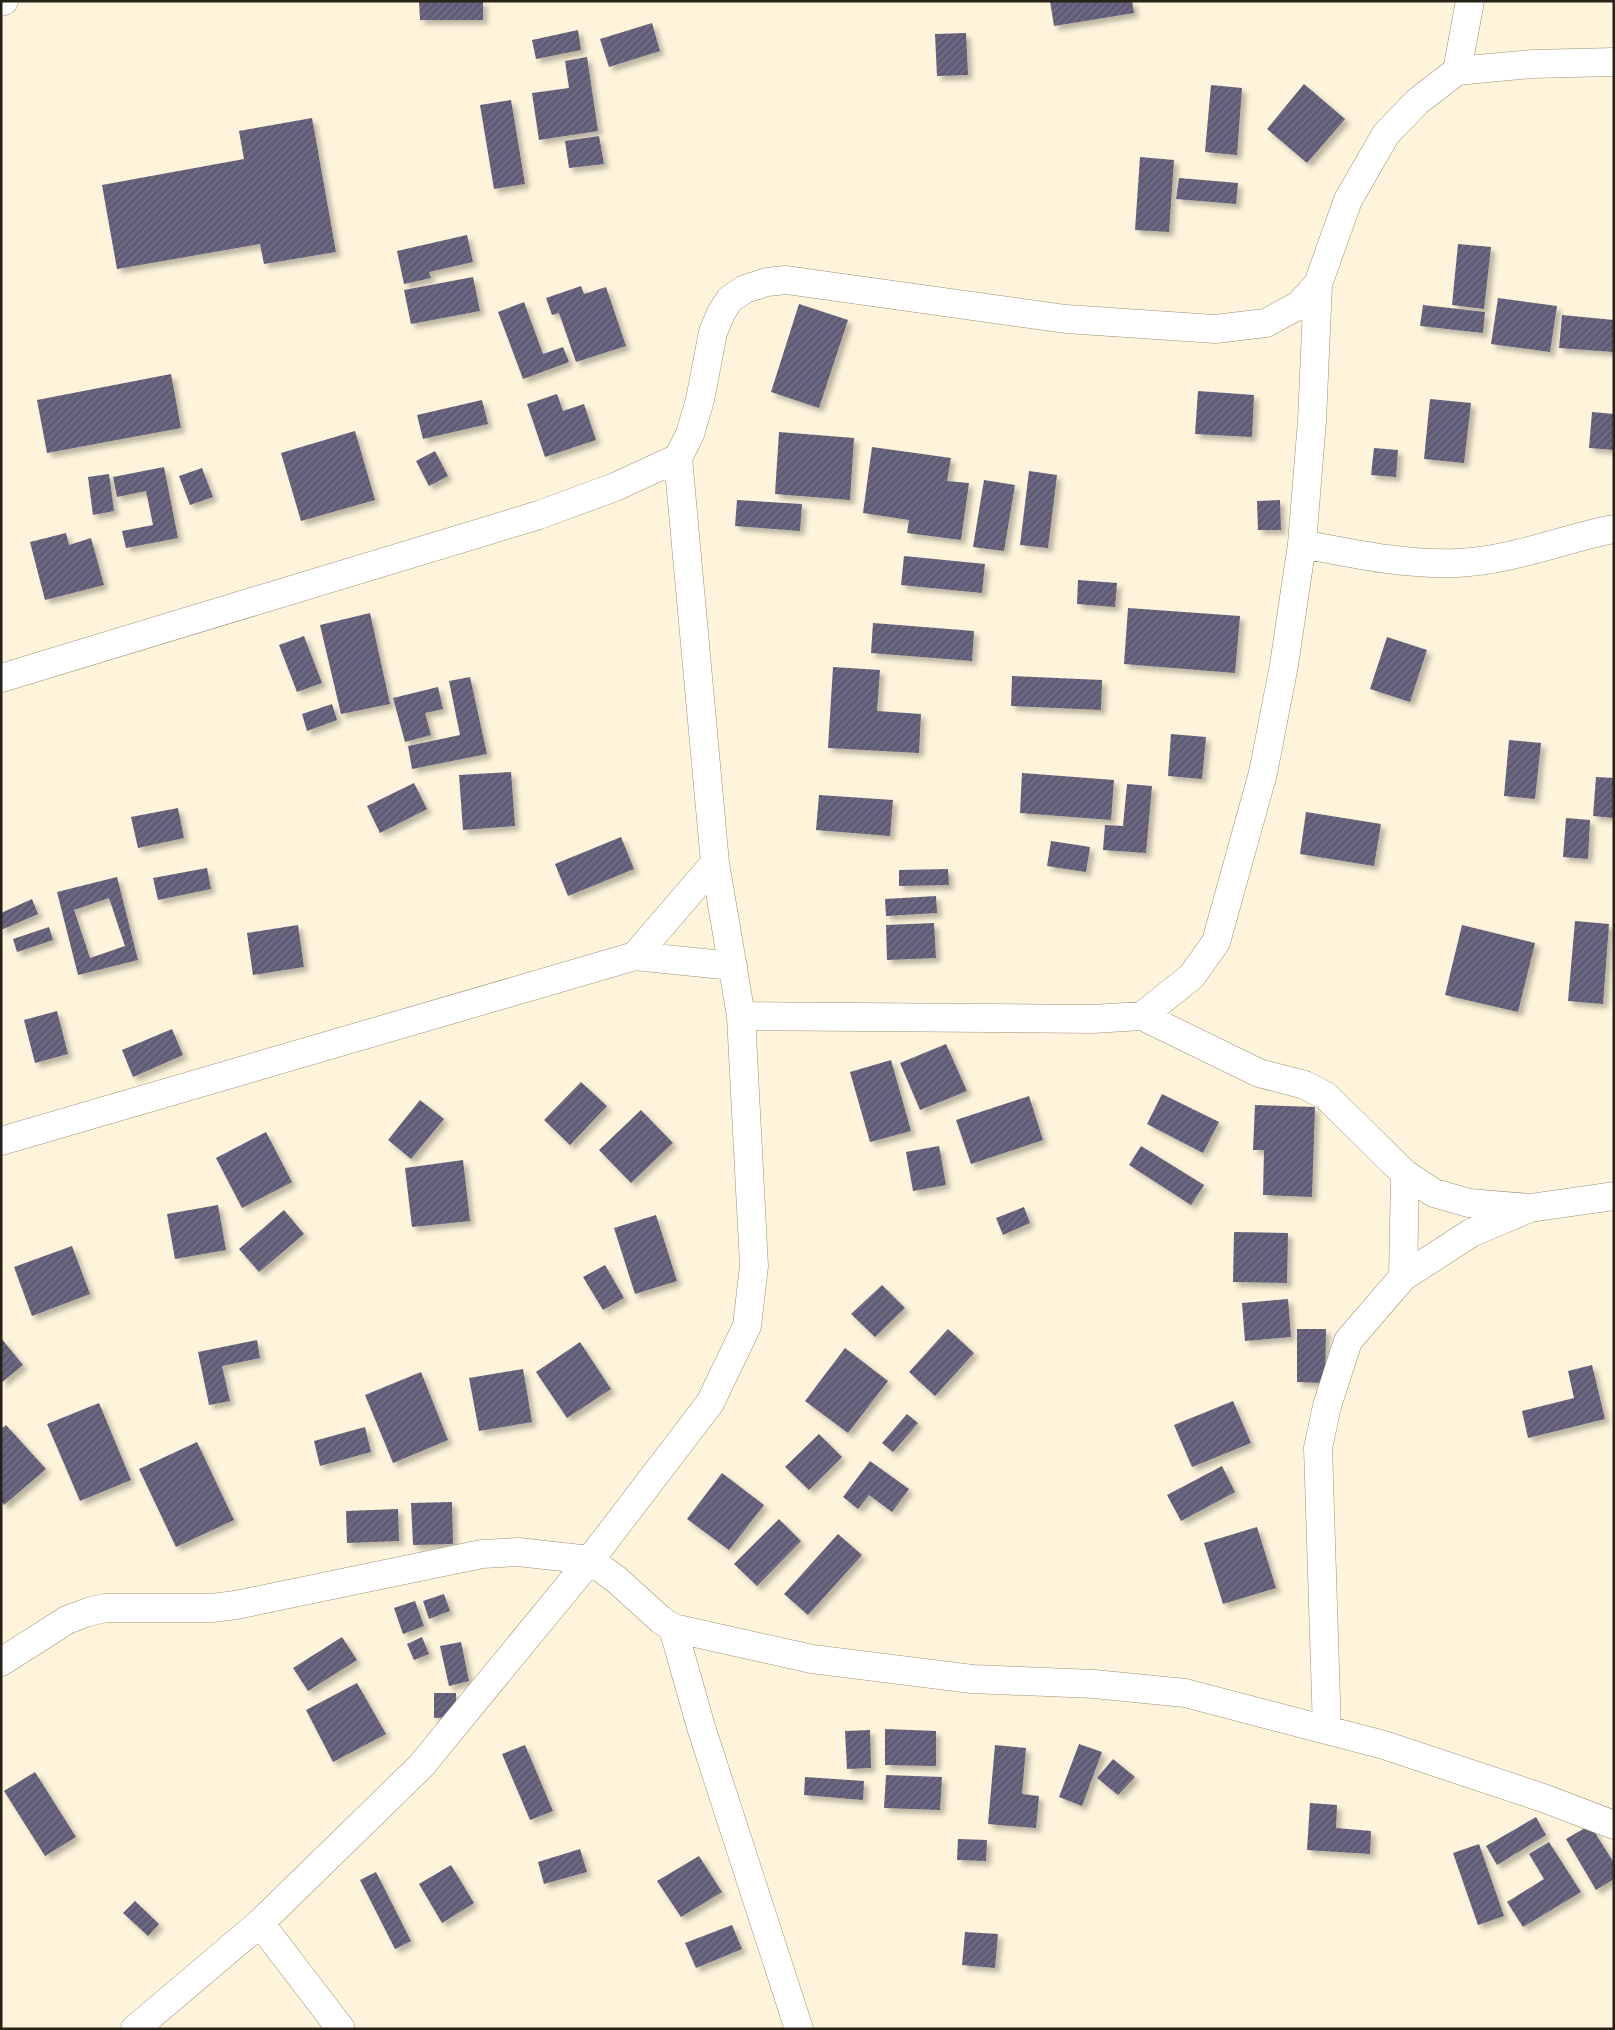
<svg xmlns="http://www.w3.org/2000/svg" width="1615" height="2030" viewBox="0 0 1615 2030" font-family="Rubik,sans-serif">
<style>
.building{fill:url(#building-hatch);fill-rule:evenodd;filter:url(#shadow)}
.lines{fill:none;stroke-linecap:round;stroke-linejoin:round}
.minor-casing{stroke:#9d9276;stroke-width:29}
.minor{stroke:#fff;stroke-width:28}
</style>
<defs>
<pattern id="building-hatch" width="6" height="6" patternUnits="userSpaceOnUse" patternTransform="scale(1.25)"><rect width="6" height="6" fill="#615c77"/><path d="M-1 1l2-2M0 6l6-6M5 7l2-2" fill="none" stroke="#787488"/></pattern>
<filter id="shadow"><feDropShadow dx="4.5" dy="4.5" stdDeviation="2.5" flood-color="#0004"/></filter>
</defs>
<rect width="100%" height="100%" fill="#fdf4db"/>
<!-- building -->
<path class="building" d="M419,1H483V20H420Z
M1050,1H1132L1134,13L1054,26Z
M652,23L660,51L609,67L600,39Z
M578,30L581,50L536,59L532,40Z
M966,33L968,75L937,76L935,34Z
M587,57L598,131L539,140L532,93L569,88L565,61Z
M1304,84L1345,119L1307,163L1267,129Z
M1211,85L1242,88L1237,155L1205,152Z
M511,100L525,184L494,189L480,105Z
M312,118L336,252L264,264L260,244L117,269L102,185L244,159L239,131Z
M599,136L604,164L569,168L565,141Z
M1140,157L1174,160L1169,232L1135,230Z
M1179,178L1238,183L1236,204L1176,199Z
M467,235L473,262L429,272L431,278L404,284L397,251Z
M1458,244L1491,247L1484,309L1452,305Z
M473,277L480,311L411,324L404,290Z
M581,286L584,294L606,287L626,346L576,362L559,313L552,315L546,298Z
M1498,298L1557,306L1550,352L1491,344Z
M524,302L543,354L563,347L569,362L523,379L498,312Z
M799,304L848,320L819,408L771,392Z
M1423,305L1485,312L1483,333L1420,326Z
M1562,315L1614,320V352L1559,348Z
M171,374L181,428L47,453L37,400Z
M1198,391L1254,395L1252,437L1195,434Z
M557,394L563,411L584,404L596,440L545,457L527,404Z
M1430,399L1471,403L1464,463L1424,459Z
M482,400L488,424L423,439L417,415Z
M1592,412L1614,414V450L1589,448Z
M355,431L375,500L301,521L281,453Z
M779,432L854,438L850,500L775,494Z
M872,447L951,458L947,481L969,483L961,540L907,533L909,520L863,513Z
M1374,448L1398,450L1396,477L1371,475Z
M435,451L448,476L429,486L416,461Z
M164,467L178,538L126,548L122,531L153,525L146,491L117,497L113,477Z
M202,468L213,497L190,505L179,476Z
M1029,471L1057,475L1048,548L1020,545Z
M109,474L114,511L93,515L88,477Z
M984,480L1015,485L1004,551L973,547Z
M737,500L802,504L800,531L735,526Z
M1280,500L1281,530H1258L1257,501Z
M66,533L69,545L91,538L104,585L45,600L30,542Z
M904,556L985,564L982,593L901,585Z
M1078,580L1117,583L1115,607L1077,604Z
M1128,608L1240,616L1235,673L1124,664Z
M370,613L390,704L341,714L320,625Z
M873,623L974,631L972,661L871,653Z
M304,636L322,683L297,692L279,645Z
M1387,637L1427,650L1410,702L1370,689Z
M833,667L880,670L877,711L921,714L919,753L828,748Z
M1012,676L1102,680L1101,710L1011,706Z
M470,677L487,754L412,769L408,746L460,735L449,681Z
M438,687L443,709L425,713L431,735L405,742L393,698Z
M332,704L337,720L307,731L302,714Z
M1171,734L1206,737L1202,779L1168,776Z
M1509,740L1541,743L1535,799L1504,796Z
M511,772L515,826L463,830L459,775Z
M1022,773L1114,780L1111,820L1020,813Z
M1596,777L1614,778V818L1593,816Z
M414,783L427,809L380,833L367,806Z
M1127,784L1152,786L1146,853L1103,850L1105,825L1123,826Z
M819,795L893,800L890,836L816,830Z
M178,808L184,838L138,848L131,817Z
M1306,812L1381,824L1374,866L1300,854Z
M1566,818L1590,820L1588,859L1563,857Z
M621,837L634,869L568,896L555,864Z
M1051,841L1090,847L1086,872L1047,866Z
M207,868L211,889L158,900L153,878Z
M948,869L949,885L899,886V870Z
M117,877L138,960L78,975L57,892ZM109,898L125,946L90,958L74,910Z
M936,896L937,913L886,916L885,899Z
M32,899L38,914L1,930V913Z
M1575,921L1609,924L1603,1004L1568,1001Z
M934,923L936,958L887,960L886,925Z
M298,925L304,967L253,975L247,933Z
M1462,925L1535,943L1518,1012L1445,995Z
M49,927L53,940L17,952L13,939Z
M57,1011L68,1054L35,1063L24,1020Z
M172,1029L183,1055L133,1077L122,1050Z
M946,1044L967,1091L920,1110L900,1063Z
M891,1060L911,1131L870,1142L850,1072Z
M581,1082L607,1106L570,1145L544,1120Z
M1162,1094L1219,1122L1203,1153L1147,1124Z
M1029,1096L1043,1140L971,1164L956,1120Z
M420,1100L444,1119L411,1159L388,1140Z
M1255,1105L1315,1107L1312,1197L1263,1195L1264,1150H1253Z
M641,1110L673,1143L631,1183L599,1150Z
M266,1132L292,1182L242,1208L216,1158Z
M939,1146L946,1185L913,1191L906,1152Z
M1141,1146L1204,1185L1191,1205L1129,1165Z
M463,1160L470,1221L412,1227L405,1168Z
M218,1205L226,1250L175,1259L167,1214Z
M1024,1207L1030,1223L1003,1235L996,1218Z
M284,1210L304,1234L259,1272L239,1249Z
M656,1215L677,1281L635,1294L614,1228Z
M1234,1232L1288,1233L1287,1283L1233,1282Z
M72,1246L90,1294L32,1316L14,1267Z
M605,1265L624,1298L603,1310L583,1277Z
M882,1285L905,1308L875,1337L851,1314Z
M1288,1299L1291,1337L1245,1341L1242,1303Z
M948,1329L974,1353L935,1396L909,1372Z
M1297,1329H1326L1325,1383L1297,1382Z
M1,1338L23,1365L1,1383Z
M257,1340L260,1358L222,1366L230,1401L209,1405L198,1352Z
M580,1342L611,1389L567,1418L536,1372Z
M845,1348L888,1381L848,1433L805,1401Z
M1592,1365L1605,1419L1528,1438L1522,1411L1574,1398L1568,1371Z
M523,1369L532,1422L479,1431L469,1378Z
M421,1372L448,1440L393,1463L365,1395Z
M1233,1401L1251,1443L1192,1467L1174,1425Z
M99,1403L131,1480L80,1501L47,1424Z
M907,1414L918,1423L893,1452L882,1443Z
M6,1425L46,1469L4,1505L1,1501V1429Z
M365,1427L371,1452L320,1466L314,1441Z
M819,1434L842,1457L809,1490L785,1467Z
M197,1442L234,1520L176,1547L139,1469Z
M870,1461L909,1489L892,1512L869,1495L858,1509L843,1497Z
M1222,1466L1235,1492L1181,1521L1167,1495Z
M722,1473L764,1505L729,1550L687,1519Z
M452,1502L453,1544L413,1545L411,1503Z
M398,1509L399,1541L347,1543L346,1511Z
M779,1519L801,1541L757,1586L734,1564Z
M1257,1527L1276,1588L1223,1604L1204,1543Z
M838,1534L862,1555L808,1615L784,1594Z
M444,1594L450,1611L429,1619L423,1601Z
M415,1601L424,1626L403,1634L394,1608Z
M342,1637L357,1660L308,1691L293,1668Z
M422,1637L429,1654L414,1660L407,1644Z
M461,1642L469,1681L449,1686L440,1646Z
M357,1683L386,1734L333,1762L306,1710Z
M434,1693H456V1717L434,1718Z
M885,1729L936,1731V1766L885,1765Z
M870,1730L871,1768L847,1769L845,1731Z
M1079,1744L1102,1752L1082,1806L1059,1797Z
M525,1745L553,1811L530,1820L502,1754Z
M995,1745L1026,1748L1022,1794L1039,1796L1036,1828L988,1824Z
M1113,1759L1135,1777L1118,1795L1097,1778Z
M35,1772L76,1837L45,1856L4,1791Z
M886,1775L942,1777L940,1810L884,1808Z
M805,1777L864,1781L863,1800L804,1795Z
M1310,1803L1337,1805L1336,1828L1371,1831L1370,1854L1307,1850Z
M1536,1817L1546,1835L1497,1865L1486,1846Z
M1590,1825L1614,1863V1879L1596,1890L1566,1839Z
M958,1839L987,1840L986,1861L957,1860Z
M1549,1842L1581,1892L1523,1927L1507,1902L1544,1879L1529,1854Z
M1479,1844L1504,1916L1478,1925L1453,1853Z
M580,1849L587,1872L544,1884L538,1862Z
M699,1856L722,1892L681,1917L657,1881Z
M451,1865L474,1903L442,1923L419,1884Z
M376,1872L411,1941L395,1949L360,1880Z
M135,1901L159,1924L148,1936L123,1913Z
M732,1925L742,1949L696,1968L685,1943Z
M965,1932L998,1934L995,1968L962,1965Z"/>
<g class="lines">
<defs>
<path id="minor" d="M1,2L4,1
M1457,71L1470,1
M1302,544C1354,554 1405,565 1457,563C1511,561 1562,539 1614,529
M1,678L539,515L615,487L678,458L690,434L700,400L713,332L721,313L730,299L745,289L767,282L786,280L1066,319L1215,329L1266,323L1299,305L1318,284L1348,200L1386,134L1418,101L1457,71L1532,64L1614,62
M635,956L733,966
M741,1016L1092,1019L1142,1016L1192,976L1216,942L1263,773L1284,665L1302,544L1312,421L1318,284
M1142,1016L1259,1073L1305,1085L1326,1096L1405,1174L1434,1193L1469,1203L1530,1208L1614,1196
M1,1141L635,956L715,863
M1403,1277L1405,1174
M673,1628L701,1727L799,2029
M1,1662L67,1620L88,1612L105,1608H212L236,1605L482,1554L518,1552L590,1560L617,1580L661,1620L673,1628L812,1659L972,1679L1094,1684L1185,1693L1384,1745L1546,1799L1614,1825
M1327,1730L1318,1448L1327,1406L1348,1341L1403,1277L1471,1233L1530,1208
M260,1923L341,2029
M135,2029L260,1923L421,1766L590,1560L710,1403L747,1326L754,1266L741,1016L715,863L678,458"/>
</defs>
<!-- minor casing -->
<use href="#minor" class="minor-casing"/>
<!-- minor -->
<use href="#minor" class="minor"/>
</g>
<!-- border -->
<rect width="1615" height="2030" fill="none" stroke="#272217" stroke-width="5"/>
</svg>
